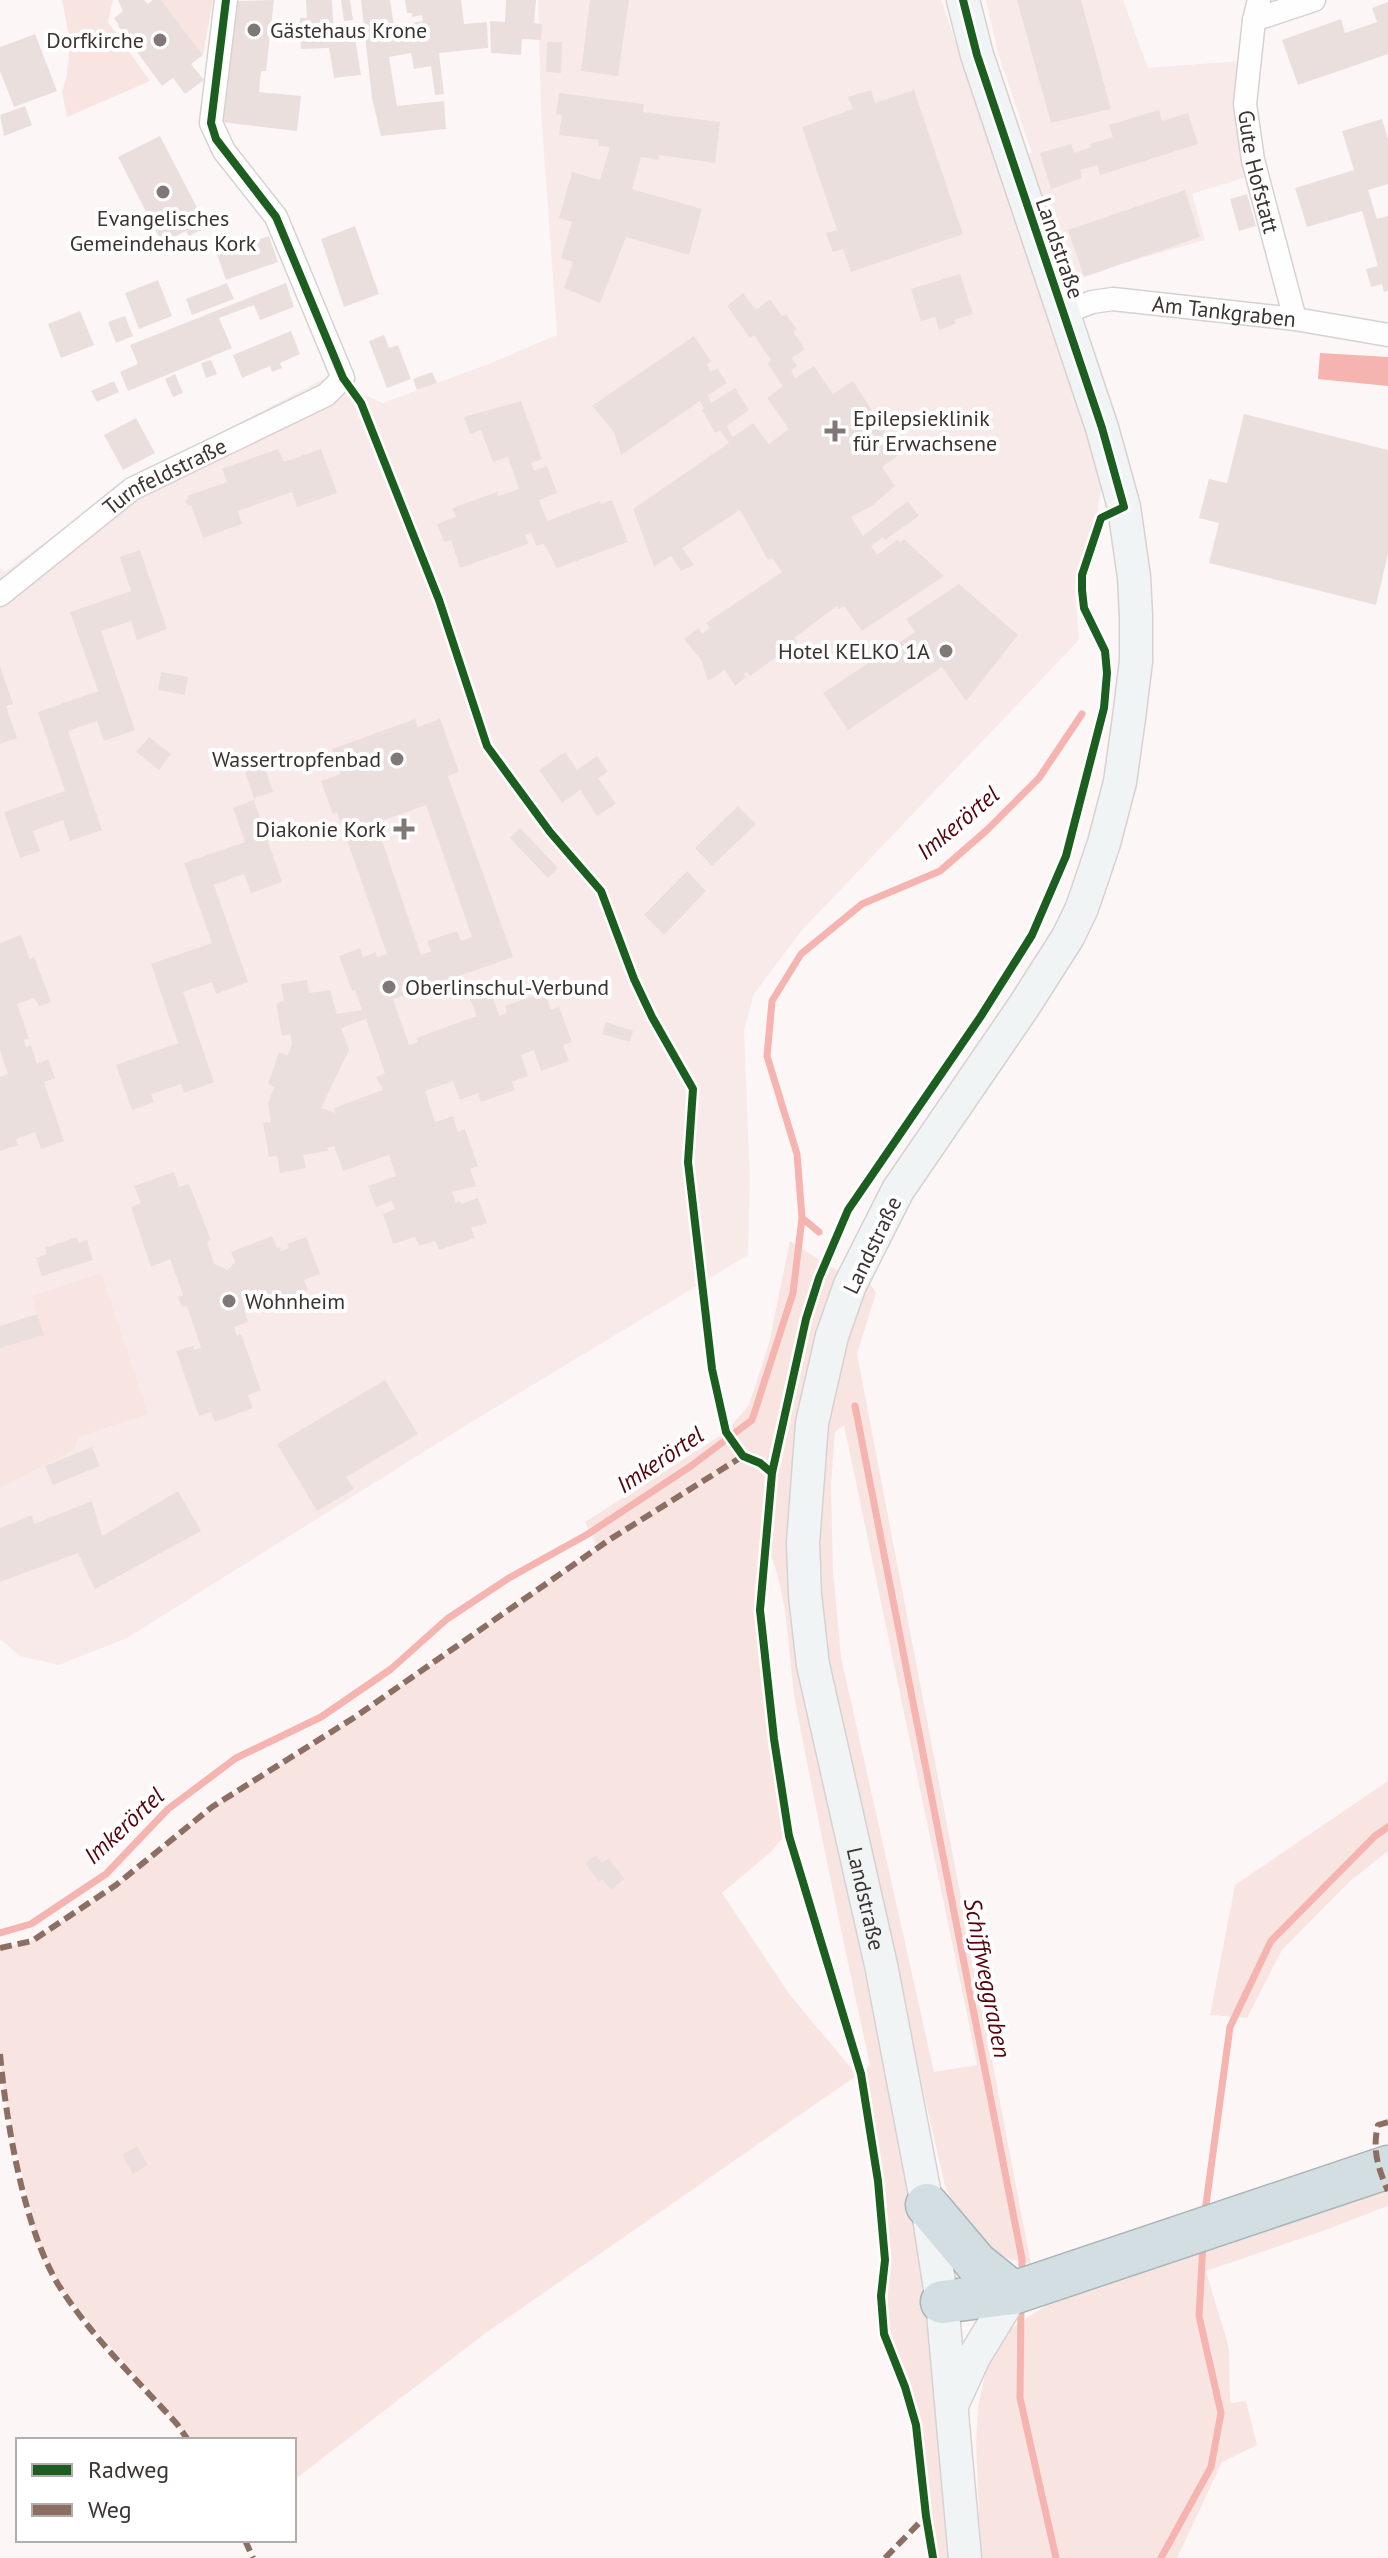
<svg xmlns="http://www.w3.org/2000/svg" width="1388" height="2558" viewBox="0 0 1388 2558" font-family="'PT Sans',sans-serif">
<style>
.built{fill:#f8eae9}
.green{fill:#f8e5e2;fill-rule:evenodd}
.water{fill:#f5b4af}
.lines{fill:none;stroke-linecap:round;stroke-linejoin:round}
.stream{stroke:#f5b4af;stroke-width:7}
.building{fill:#ebdfdd;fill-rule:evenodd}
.street-casing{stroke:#d7d1d1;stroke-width:25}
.secondary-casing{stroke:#d7d1d1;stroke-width:35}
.highway-casing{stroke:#a8b4b6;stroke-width:45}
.street{stroke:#fffefe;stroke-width:22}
.secondary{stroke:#f1f4f5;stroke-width:32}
.highway{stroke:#d2dee1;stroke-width:42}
.quiet{stroke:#8d6e63;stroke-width:6;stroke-dasharray:12 6;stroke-linecap:butt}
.cycleway-casing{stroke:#fff;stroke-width:13}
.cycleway{stroke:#1b5e20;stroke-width:8}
.poi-dot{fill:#7f7877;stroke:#fff;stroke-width:3}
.labels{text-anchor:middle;stroke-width:8;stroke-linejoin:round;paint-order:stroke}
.poi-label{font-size:22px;fill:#3b3433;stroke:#fff;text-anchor:start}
.street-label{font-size:22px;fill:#3b3433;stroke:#fff}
.water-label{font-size:24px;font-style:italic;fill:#56030a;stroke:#fff}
</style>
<rect width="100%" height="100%" fill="#fcf7f6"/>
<!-- built -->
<path class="built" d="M538,0H941L995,157L1032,153L998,53L986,0H1123L1148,68L1239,61V134L1250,176L1192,194L1205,240L1040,287L1102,484L1097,513L1075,590L1079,640L802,930L754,994L744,1030L750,1179L748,1255L473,1421L127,1638L59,1665L20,1656L0,1639V568L5,572L122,485L325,378L383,403L491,363L557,335L541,112Z"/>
<!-- green -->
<path class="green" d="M62,0H113L108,22L150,81L67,117L62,92L67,75L70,41Z
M161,0H213L203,55Z
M790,1241L844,1275L801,1422L837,1836L915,2224L953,2558H933C925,2514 925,2468 915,2424C909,2393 889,2359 884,2331C880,2306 885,2283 885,2258C884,2196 869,2136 856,2076L483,2335L294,2480V2440H188L177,2424L63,2291L37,2241L4,2094L0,2054V1948L32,1941L116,1885L212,1807L355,1717L598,1548L585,1522L726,1432L749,1405L769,1343ZM766,1545C790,1594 787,1653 796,1706C819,1826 844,1946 870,2065L857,2075L790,1995L722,1893L772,1851L788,1831L774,1739L760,1610Z
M101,1273L148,1414L78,1437L75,1449L0,1488V1348L43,1334L31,1296Z
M868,1281L876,1293L857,1354L1031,2264L990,2254L956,2213L945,2186L825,1662L816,1499L834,1384ZM844,1425L968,2019L977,2065L934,2072L841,1657L833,1571L831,1485L835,1432Z
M1388,1781V1851L1349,1882L1282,1950L1247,2018L1210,2015L1235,1885Z
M1388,2181V2206L1320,2232L1206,2271L1229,2348L1230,2403L1246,2401L1257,2445L1222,2462L1177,2558H981L976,2444L978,2407L987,2365L1009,2330L1059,2297Z"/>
<!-- water -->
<path class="water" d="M1320,353L1388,357V386L1318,379Z"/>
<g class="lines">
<!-- stream -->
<path class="stream" d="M802,1218L819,1232
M855,1406L1022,2259V2276
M0,1933L31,1924L106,1874L168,1809L236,1758L321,1717L391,1669L447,1619L509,1578L588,1534L691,1466L752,1420L793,1293L802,1218L797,1154L767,1056L772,1001L801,954L862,904L940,871L987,830L1039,778L1082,714
M1205,2212L1230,2027L1271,1941L1375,1836L1388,1827
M1021,2304L1020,2398L1056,2558
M1161,2558L1211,2467L1221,2413L1199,2316L1203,2244"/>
</g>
<!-- building -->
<path class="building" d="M118,0H144L148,4L153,0H161L203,55L191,64L204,80L185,94L173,78L162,86L118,26L119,25L114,18L123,11Z
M274,0L266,71H261L259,92L301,96L297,131L221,122L234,1Z
M306,0H332L334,42L355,38L361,75L334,78L329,48L301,49L300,18H307Z
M341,0H350L353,20L344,21Z
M361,0H390L394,26L423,21L422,15L412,17V13H407L405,0H461L464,24L487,22L488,48L439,53L444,94L435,95L431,66L414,69L411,53L389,57L397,106L444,101L446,129L381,136L372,98Z
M506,0H536L534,23L542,24L541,40L522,39L521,55L491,53L490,21L505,22Z
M590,0H629L618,76L581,71Z
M1017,0H1081L1111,109L1051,123Z
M1388,2V54L1298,85L1282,40L1341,19L1345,33L1377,22L1372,8Z
M35,34L57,91L14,107L0,71V47Z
M547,42H562L561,73L546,72Z
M871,90L875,103L914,90L963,234L851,272L843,249L833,252L826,233L837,230L802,127L853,109L848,97Z
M559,93L644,104L643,112L720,122L715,163L659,155L658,160L641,157L632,189L702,209L689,255L626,237L600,303L564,288L573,262L561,258L572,222L559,218L572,172L600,180L610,147L598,146L599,140L559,135L562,115L556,114Z
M25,106L32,125L4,136L0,115Z
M1159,110L1162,121L1188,113L1198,144L1100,175L1097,165L1080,170L1082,178L1051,189L1040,153L1071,144L1074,153L1091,147L1090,144L1113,137L1109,125Z
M1382,119L1388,139V184L1368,190L1377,219L1388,216V291L1384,292L1382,284L1371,287L1366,269L1378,266L1362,211L1307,227L1295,188L1354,170L1342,131Z
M160,136L207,227L189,236L186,231L162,243L118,157Z
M1185,190L1200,237L1084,277L1068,230Z
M1247,194L1256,226L1239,231L1230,199Z
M355,226L379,294L344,307L321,239Z
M269,236L278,262L226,280L217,254Z
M960,274L973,314L954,320L956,324L939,330L935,317L921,321L911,289Z
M158,280L172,316L139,329L125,293Z
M227,283L234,299L192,315L186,299Z
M286,283L294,307L260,320L254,305L219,318L232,348L128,391L120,372L138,364L130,345Z
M743,293L756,310L770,299L782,316L786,314L797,329L793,332L805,349L792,358L797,366L791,370L795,378L814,366L833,394L853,381L900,454L882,467L895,486L872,506L851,517L863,536L908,501L919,516L885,540L883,537L871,546L877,555L897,540L901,542L904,539L944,576L862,631L844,606L839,609L837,606L794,638L797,642L750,676L747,672L744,674L746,677L735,686L725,670L708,681L701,660L684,639L699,628L702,634L710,628L706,623L782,572L772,558L768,560L740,510L682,548L694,565L681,571L671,556L654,566L633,509L729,443L720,430L715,433L702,410L704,408L700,401L621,455L614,432L592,406L694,336L711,361L707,365L711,372L717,368L727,383L708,395L711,403L735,388L749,410L727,426L731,434L733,437L753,423L769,444L789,429L767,398L783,386L767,363L771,360L754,335L750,338L727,306Z
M80,311L94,345L61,358L48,324Z
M125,316L133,336L116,343L108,322Z
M291,331L300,354L280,363L282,368L272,372L270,366L242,378L233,355Z
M384,335L389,348L398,345L411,379L387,388L369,341Z
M211,360L217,374L206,378L201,363Z
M432,372L437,383L417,390L413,379Z
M175,374L183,393L173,397L165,379Z
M114,381L119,392L97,402L91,391Z
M521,401L542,459L531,463L534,471L547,466L557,493L539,500L547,521L600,501L601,504L612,500L628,542L557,568L544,544L536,546L531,533L525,535L528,544L460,568L451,540L444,542L437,524L456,517L452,508L497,492L498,496L519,489L508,457L493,462L481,430L470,434L464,417Z
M1244,414L1388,450V554L1376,605L1209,563L1219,523L1199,518L1209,479L1227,483Z
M136,418L155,453L123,470L104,435Z
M278,449L284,462L321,449L337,493L297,507L292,492L238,511L242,524L203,538L191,505L188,506L185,500L189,499L187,496L227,482L222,469Z
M140,550L167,629L137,640L131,621L101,631L135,730L104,741L97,721L68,731L102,830L70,841L63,820L33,831L40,851L20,858L4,812L65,791L38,712L98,691L70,612L131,591L120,557Z
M959,584L1018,635L966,701L942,667L848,730L823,693L915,632L906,619Z
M0,666L13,704L6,706L17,738L0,744Z
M161,672L188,677L185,695L158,690Z
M415,719L418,727L440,719L459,772L448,776L513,957L393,999L409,1045L418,1042L416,1038L477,1016L470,999L491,992L499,1016L507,1013L505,1006L544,992L551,1010L559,1007L572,1042L563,1045L569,1061L541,1071L534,1050L521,1055L528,1076L512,1082L515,1090L481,1102L478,1093L460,1100L453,1081L425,1091L435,1122L453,1116L458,1132L465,1129L478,1166L470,1169L476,1186L452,1192L456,1203L460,1201L461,1204L478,1198L487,1223L471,1228L475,1238L439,1250L435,1241L419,1246L415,1237L393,1244L383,1214L395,1209L392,1201L376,1207L368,1186L396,1176L389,1155L343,1171L334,1146L327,1148L328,1151L303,1155L306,1168L280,1173L277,1156L269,1157L263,1123L271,1122L268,1104L274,1087L268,1084L279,1052L288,1055L292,1044L290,1034L282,1036L276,1003L284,1001L281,984L307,980L309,993L330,990L337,1014L362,1010L355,990L352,991L339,956L360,948L363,957L376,952L377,957L387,954L337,812L333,814L321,781L341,774L332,749ZM426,805L472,937L461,941L457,931L427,941L431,951L421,955L376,823ZM366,1019L385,1073L376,1077L383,1090L334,1108L336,1113L321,1108L349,1050L341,1028Z
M149,737L171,754L159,770L136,752Z
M565,752L577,770L597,756L608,772L598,778L616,804L597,816L580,790L562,803L539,770Z
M264,765L273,792L254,798L245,772Z
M254,800L282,882L251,893L244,874L214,885L248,982L216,994L212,982L183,992L214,1082L184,1093L181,1084L151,1094L154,1102L132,1110L116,1065L178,1043L151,964L212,943L184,863L245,842L233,808Z
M738,806L756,824L712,866L695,848Z
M520,828L558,868L548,878L510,838Z
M687,871L706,891L664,935L644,915Z
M21,935L30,960L34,957L51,1002L39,1006L34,998L17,1004L29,1038L24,1040L26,1047L31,1045L37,1064L48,1059L55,1078L44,1082L64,1141L41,1149L35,1132L16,1139L18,1145L0,1151V1077L8,1074L0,1050V943Z
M606,1022L633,1031L630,1042L602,1034Z
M174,1172L179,1187L189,1184L211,1240L207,1242L214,1264L228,1270L235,1262L231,1252L272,1236L277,1248L280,1247L281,1251L289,1248L287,1244L306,1237L320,1274L304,1280L308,1290L252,1311L251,1308L244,1310L248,1322L234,1327L237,1336L241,1334L261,1390L248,1395L253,1408L215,1422L211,1412L199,1416L176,1351L193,1346L194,1350L201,1348L187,1306L182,1307L178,1297L183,1295L170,1259L151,1267L131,1207L141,1203L134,1186Z
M77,1237L79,1243L87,1240L93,1260L42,1276L36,1258L47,1254L45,1248Z
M37,1314L44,1335L0,1348V1326Z
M385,1380L418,1434L346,1477L354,1489L317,1511L277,1444Z
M92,1447L100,1466L53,1485L45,1466Z
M178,1491L201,1531L95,1589L78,1553L0,1582V1528L32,1515L34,1524L92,1501L102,1536Z
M596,1855L602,1863L608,1858L625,1879L611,1890L602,1879L599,1882L585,1863Z
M137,2146L148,2165L133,2174L122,2155Z"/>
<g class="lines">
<defs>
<g id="street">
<path id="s1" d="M1259,0L1254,20L1245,104L1253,160L1295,319"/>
<path d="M1254,20L1314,0"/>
<path id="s2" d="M1063,313L1092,302L1113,299L1295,319L1388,335"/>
<path id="s3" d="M0,595L132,489L326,395L343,378L276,217L224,151L211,123L226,0"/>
</g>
<g id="secondary">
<path id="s4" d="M963,0L977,55L1102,428L1124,507L1134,577L1136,616V661L1129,718L1120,782L1104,843L1082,908L1068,937L1024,1006L898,1190L850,1285L832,1336L812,1423L803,1543L805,1595L813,1665L881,1965L927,2205L942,2302L965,2558"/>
<path d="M952,2405L974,2357L1013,2293"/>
</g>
<path id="highway" d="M927,2205L976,2263L1013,2293
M942,2302L1013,2293L1388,2167"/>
</defs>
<!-- street casing -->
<use href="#street" class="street-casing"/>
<!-- secondary casing -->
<use href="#secondary" class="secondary-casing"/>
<!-- highway casing -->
<use href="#highway" class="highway-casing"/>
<!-- street -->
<use href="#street" class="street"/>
<!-- secondary -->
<use href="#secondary" class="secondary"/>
<!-- highway -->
<use href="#highway" class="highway"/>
<!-- quiet -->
<path class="quiet" d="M0,1948L32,1941L116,1885L212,1807L355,1717L609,1540L743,1456
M0,2054C6,2121 24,2232 61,2289C93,2338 138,2381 177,2424L188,2440
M1388,2122L1378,2125C1372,2150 1378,2168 1388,2191
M245,2540L253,2558
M885,2558L926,2516"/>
<defs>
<path id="cycleway" d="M226,0L211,123L216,139L276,217L343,378L361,403L439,600L487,746L550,832L601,891L634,979L652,1017L693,1089L688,1162L712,1369L726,1432L743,1456L760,1463L772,1473
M933,2558L926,2516L916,2425L905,2387L884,2334L881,2296L885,2260L878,2181L861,2074L789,1836L774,1739L760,1610L772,1473L806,1319L819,1278L848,1210L981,1016L1032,935L1066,856L1104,708L1107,673L1105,651L1084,608L1082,590V575L1101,518L1124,507L1102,428L977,55L963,0"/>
</defs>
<!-- cycleway casing -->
<use href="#cycleway" class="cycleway-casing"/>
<!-- cycleway -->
<use href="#cycleway" class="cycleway"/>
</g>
<!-- markers -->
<g class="poi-dot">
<circle cx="254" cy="30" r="8"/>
<circle cx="160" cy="40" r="8"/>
<circle cx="163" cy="192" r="8"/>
<path d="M831 419h8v8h8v8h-8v8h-8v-8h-8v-8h8z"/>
<circle cx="946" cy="651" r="8"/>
<circle cx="397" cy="759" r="8"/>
<path d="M400 817h8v8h8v8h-8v8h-8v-8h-8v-8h8z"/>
<circle cx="389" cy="987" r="8"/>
<circle cx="229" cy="1301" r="8"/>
</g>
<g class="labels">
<!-- poi labels -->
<g class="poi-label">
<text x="270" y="38">Gästehaus Krone</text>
<text x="144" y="48" text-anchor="end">Dorfkirche</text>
<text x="163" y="226" text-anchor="middle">Evangelisches<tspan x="163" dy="25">Gemeindehaus Kork</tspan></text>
<text x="853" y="426">Epilepsieklinik<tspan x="853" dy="25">für Erwachsene</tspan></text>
<text x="930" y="659" text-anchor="end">Hotel KELKO 1A</text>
<text x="381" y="767" text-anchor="end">Wassertropfenbad</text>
<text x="386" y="837" text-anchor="end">Diakonie Kork</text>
<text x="405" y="995">Oberlinschul-Verbund</text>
<text x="245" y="1309">Wohnheim</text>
</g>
<!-- street labels -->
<g class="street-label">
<text dy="8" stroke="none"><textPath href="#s1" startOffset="174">Gute Hofstatt</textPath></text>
<text transform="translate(1060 248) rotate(71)" y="8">Landstraße</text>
<text dy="8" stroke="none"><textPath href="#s2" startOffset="164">Am Tankgraben</textPath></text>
<text dy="8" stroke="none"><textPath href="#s3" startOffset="204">Turnfeldstraße</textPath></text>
<text transform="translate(872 1245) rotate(-64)" y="8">Landstraße</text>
<text dy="8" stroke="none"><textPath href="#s4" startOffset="2010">Landstraße</textPath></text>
</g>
<!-- water labels -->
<g class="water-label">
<text transform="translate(958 823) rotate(-40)" y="8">Imkerörtel</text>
<text transform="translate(660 1460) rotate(-34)" y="8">Imkerörtel</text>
<text transform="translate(124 1826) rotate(-43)" y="8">Imkerörtel</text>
<text transform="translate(987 1978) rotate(79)" y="8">Schiffweggraben</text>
</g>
</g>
<!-- legend -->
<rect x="16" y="2438" width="280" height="104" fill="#ffffff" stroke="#b1aead" stroke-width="2"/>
<rect x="32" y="2464" width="40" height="12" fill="#1b5e20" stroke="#b1aead" stroke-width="2"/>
<text x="88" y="2478" font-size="24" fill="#3b3433">Radweg</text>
<rect x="32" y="2504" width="40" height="12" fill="#8d6e63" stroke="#b1aead" stroke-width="2"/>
<text x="88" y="2518" font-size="24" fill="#3b3433">Weg</text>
</svg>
